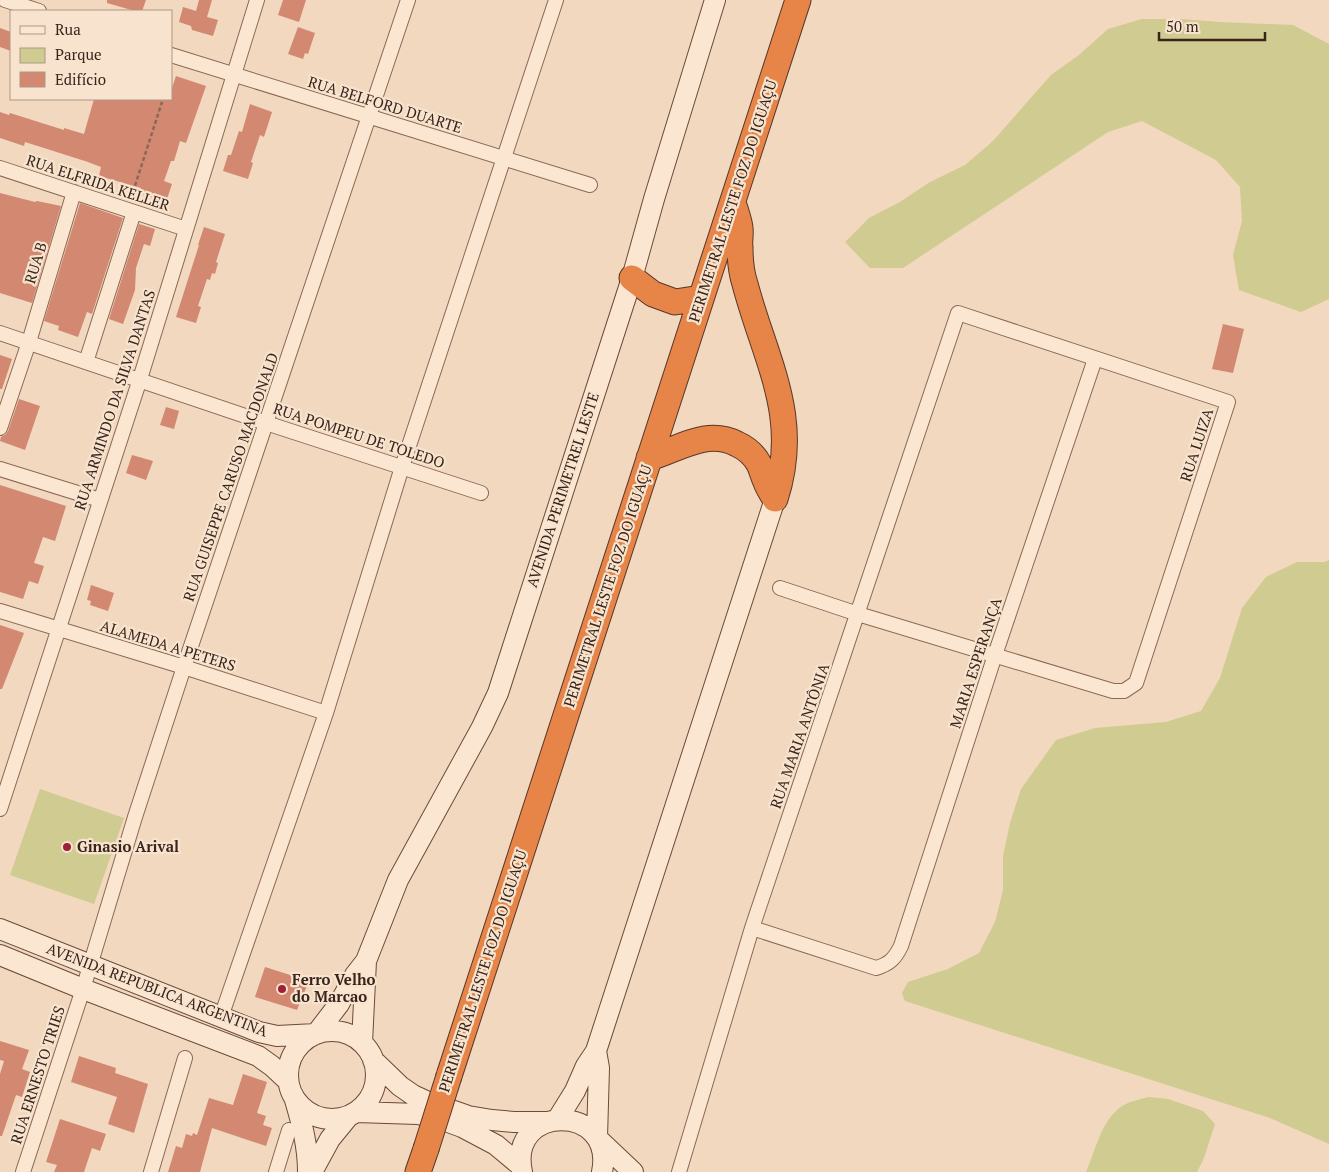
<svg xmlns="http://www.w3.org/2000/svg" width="1329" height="1172" viewBox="0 0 1329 1172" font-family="'PT Serif',serif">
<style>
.green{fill:#cfcb91}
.building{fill:#d28871}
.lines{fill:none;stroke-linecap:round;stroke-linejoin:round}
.street-casing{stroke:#8a6855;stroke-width:16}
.secondary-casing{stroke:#6c4939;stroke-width:22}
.highway-casing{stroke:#57372a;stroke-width:27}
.path{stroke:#8a6855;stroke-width:2.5;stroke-dasharray:4 2.5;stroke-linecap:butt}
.street{stroke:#fbe7d1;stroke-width:14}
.secondary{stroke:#fbe7d1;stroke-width:20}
.highway{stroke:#e78447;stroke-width:25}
.highway-bridge-casing{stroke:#57372a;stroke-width:27;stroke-linecap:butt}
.highway-bridge{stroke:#e78447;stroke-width:25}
.poi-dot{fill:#9d2138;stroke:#f8e4ce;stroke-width:2}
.labels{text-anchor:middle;stroke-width:4.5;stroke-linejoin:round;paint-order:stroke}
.street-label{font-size:15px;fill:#38241b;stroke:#f8e4ce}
.poi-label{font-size:15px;font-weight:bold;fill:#38241b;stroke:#f8e4ce;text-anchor:start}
</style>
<rect width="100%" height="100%" fill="#f1d8be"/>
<!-- green -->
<path class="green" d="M1142,19H1180L1220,22L1293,25L1329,44V299L1301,312L1239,290L1233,255L1242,221L1240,187L1216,160L1142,121L1108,132L903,268H870L845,242L869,218L900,202L930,182L965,165L993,141L1051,75L1079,55L1108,29Z
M1329,560V1144L1270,1118L905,1001L902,993L908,982L948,969L979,953L995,922L1003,890V856L1010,823L1021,789L1056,740L1095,728L1166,722L1201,711L1220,678L1242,608L1266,577L1297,562H1325Z
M40,789L124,818L94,904L10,875Z
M1149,1097L1168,1099L1203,1111L1215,1124L1204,1158L1197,1172H1086C1095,1152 1100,1126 1116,1111C1124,1102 1138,1100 1149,1097Z"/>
<!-- building -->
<path class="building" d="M107,0H146L142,11H135L107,3Z
M199,0H212L207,17L218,20L213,36L192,30L191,26L179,22L183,7L196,11Z
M283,0H306L299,22L278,15Z
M298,27L315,33L308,54L305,53L303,59L288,54Z
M0,28L11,32V51L0,47Z
M176,76L206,86L186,143L180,141L174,161H171L164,181L172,184L166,202L139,193L141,188L99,176L101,167L88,162L25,142L24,146L0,138V112L9,115L10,113L64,130V128L84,134L94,99H171V91Z
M250,104L272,112L264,137L260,135L251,162L253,163L248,179L223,171L228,155H231L239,131L242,132Z
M0,193L35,202L37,201L61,206L32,303L0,293Z
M80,203L123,218L92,314L87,312L78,337L58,330L59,326L44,321Z
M139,224L155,229L150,246L144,244L136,268L135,290L123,324L109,319Z
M204,227L225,234L216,262L218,263L215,274L212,273L210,280L207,279L198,306L201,307L196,323L176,317L199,245H198Z
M1223,324L1244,329L1233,373L1212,369Z
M0,355L12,359L2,389H0Z
M19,399L40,406L25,450L0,441L1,437L5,435L8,431Z
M166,407L179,411L174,429L160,425Z
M132,455L153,461L146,480L126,473Z
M0,485L66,506L55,541L43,537L34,563L44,566L38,584L29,581L23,599L0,592Z
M91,585L114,593L108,611L90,605L91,601L87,600Z
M0,625L24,633L2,689H0Z
M265,967L309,981L297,1010L255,997Z
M0,1041L29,1050L22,1069L30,1072L22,1097L16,1095L2,1136H0V1074L4,1061L0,1060Z
M79,1056L116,1068L115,1073L148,1084L134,1133L108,1124L117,1097L71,1082Z
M243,1074L267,1082L257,1113L266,1116L263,1125L272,1128L266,1146L212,1128L200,1172H168L176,1146L182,1148L186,1134L192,1136L193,1133L197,1135L209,1098L233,1105Z
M60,1119L106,1134L100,1151L92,1148L84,1172H54L57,1165L46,1162Z"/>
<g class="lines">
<defs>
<path id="street" d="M5,0L39,11
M171,55L590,185
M0,168L186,229
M0,333L266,423L481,493
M86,362L134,212
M0,428L29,342L74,192
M0,469L100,500
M0,611L184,667L326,713
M0,809L140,379L257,0
M752,928L876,968C890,964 895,958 901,946L995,655L1095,359
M221,1017L326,713L402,467L556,0
M23,1172L83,989L135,817L184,667L408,0
M151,1172L185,1058
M276,1172L289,1130
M679,1172L752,928L958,313L1228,402L1136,683L1124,691H1113L858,614L780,588"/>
<path id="secondary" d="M0,929L259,1032L277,1036L316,1034L339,1004L355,975L366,961L398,880L482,727L498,693L632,278L654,199L715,0
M0,955L83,989L258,1056L272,1066L288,1081
M288 1075a44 44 0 1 1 88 0a44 44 0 1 1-88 0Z
M362,1043L366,961
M596,1051L599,1068L597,1138L633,1172
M373,1060L400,1086L413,1095L428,1102L468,1116L492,1120L514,1122H548
M295,1100C302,1124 308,1146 308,1172
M356,1112L418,1114L440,1119L462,1127L496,1145L521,1166
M557,1120L575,1091L586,1066L596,1051L775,499
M312,1172L330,1139L348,1117
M522,1172C507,1103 616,1103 602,1172"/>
<path id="highway" d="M733,202C735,210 739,219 740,228C741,234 739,241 740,247C740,259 741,272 745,284C765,360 802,417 775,499
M632,278L653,294L675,302L701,298
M649,458C678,450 706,428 737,444C746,448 754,455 759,464C762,470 763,476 766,482C768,488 772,493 775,499
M449,1076L798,0
M418,1172L426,1149"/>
</defs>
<!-- street casing -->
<use href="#street" class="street-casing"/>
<!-- secondary casing -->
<use href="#secondary" class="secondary-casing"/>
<!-- highway casing -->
<use href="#highway" class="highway-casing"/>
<!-- path -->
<path class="path" d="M131,198L162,102"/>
<!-- street -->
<use href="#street" class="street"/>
<!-- secondary -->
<use href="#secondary" class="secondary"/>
<!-- highway -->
<use href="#highway" class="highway"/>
<defs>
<path id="highway-bridge" d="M426,1149L449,1076"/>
</defs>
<!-- highway-bridge casing -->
<use href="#highway-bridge" class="highway-bridge-casing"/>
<!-- highway-bridge -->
<use href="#highway-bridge" class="highway-bridge"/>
</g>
<!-- markers -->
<g class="poi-dot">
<circle cx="67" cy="847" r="5"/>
<circle cx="282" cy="989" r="5"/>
</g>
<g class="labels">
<!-- street labels -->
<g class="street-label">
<text transform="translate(385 105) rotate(17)" y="5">RUA BELFORD DUARTE</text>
<text transform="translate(98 183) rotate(18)" y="5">RUA ELFRIDA KELLER</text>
<text transform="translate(733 201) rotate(-72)" y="5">PERIMETRAL LESTE FOZ DO IGUAÇU</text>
<text transform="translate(36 263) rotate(-73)" y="5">RUA B</text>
<text transform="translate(115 400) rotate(-72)" y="5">RUA ARMINDO DA SILVA DANTAS</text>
<text transform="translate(359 436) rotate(18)" y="5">RUA POMPEU DE TOLEDO</text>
<text transform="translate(1197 445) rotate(-72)" y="5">RUA LUIZA</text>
<text transform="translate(231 477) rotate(-71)" y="5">RUA GUISEPPE CARUSO MACDONALD</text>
<text transform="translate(563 490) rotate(-72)" y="5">AVENIDA PERIMETREL LESTE</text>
<text transform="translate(608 586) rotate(-72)" y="5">PERIMETRAL LESTE FOZ DO IGUAÇU</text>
<text transform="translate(168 646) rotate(17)" y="5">ALAMEDA A PETERS</text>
<text transform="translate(976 663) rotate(-72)" y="5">MARIA ESPERANÇA</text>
<text transform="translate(800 736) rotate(-71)" y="5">RUA MARIA ANTÔNIA</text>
<text transform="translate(483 971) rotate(-72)" y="5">PERIMETRAL LESTE FOZ DO IGUAÇU</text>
<text transform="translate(157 990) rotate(21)" y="5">AVENIDA REPUBLICA ARGENTINA</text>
<text transform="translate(38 1075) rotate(-72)" y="5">RUA ERNESTO TRIES</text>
</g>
<!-- poi labels -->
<g class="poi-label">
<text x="77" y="852">Ginasio Arival</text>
<text x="292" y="985">Ferro Velho<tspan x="292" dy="17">do Marcao</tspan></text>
</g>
</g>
<!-- legend -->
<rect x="10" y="10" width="162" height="90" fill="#f8e4ce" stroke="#ab9786"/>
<rect x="20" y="26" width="25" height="8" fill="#fbe7d1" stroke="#ab9786"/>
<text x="55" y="35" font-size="15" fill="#38241b">Rua</text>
<rect x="20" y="48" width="25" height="15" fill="#cfcb91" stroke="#ab9786"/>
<text x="55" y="60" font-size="15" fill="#38241b">Parque</text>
<rect x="20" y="72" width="25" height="15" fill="#d28871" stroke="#ab9786"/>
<text x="55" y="85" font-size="15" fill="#38241b">Edifício</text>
<!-- scale -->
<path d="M1159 32v8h106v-8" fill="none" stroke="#38241b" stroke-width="2.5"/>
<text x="1166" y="32" font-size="15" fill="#38241b" stroke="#f8e4ce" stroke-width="4" paint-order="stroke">50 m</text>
</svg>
